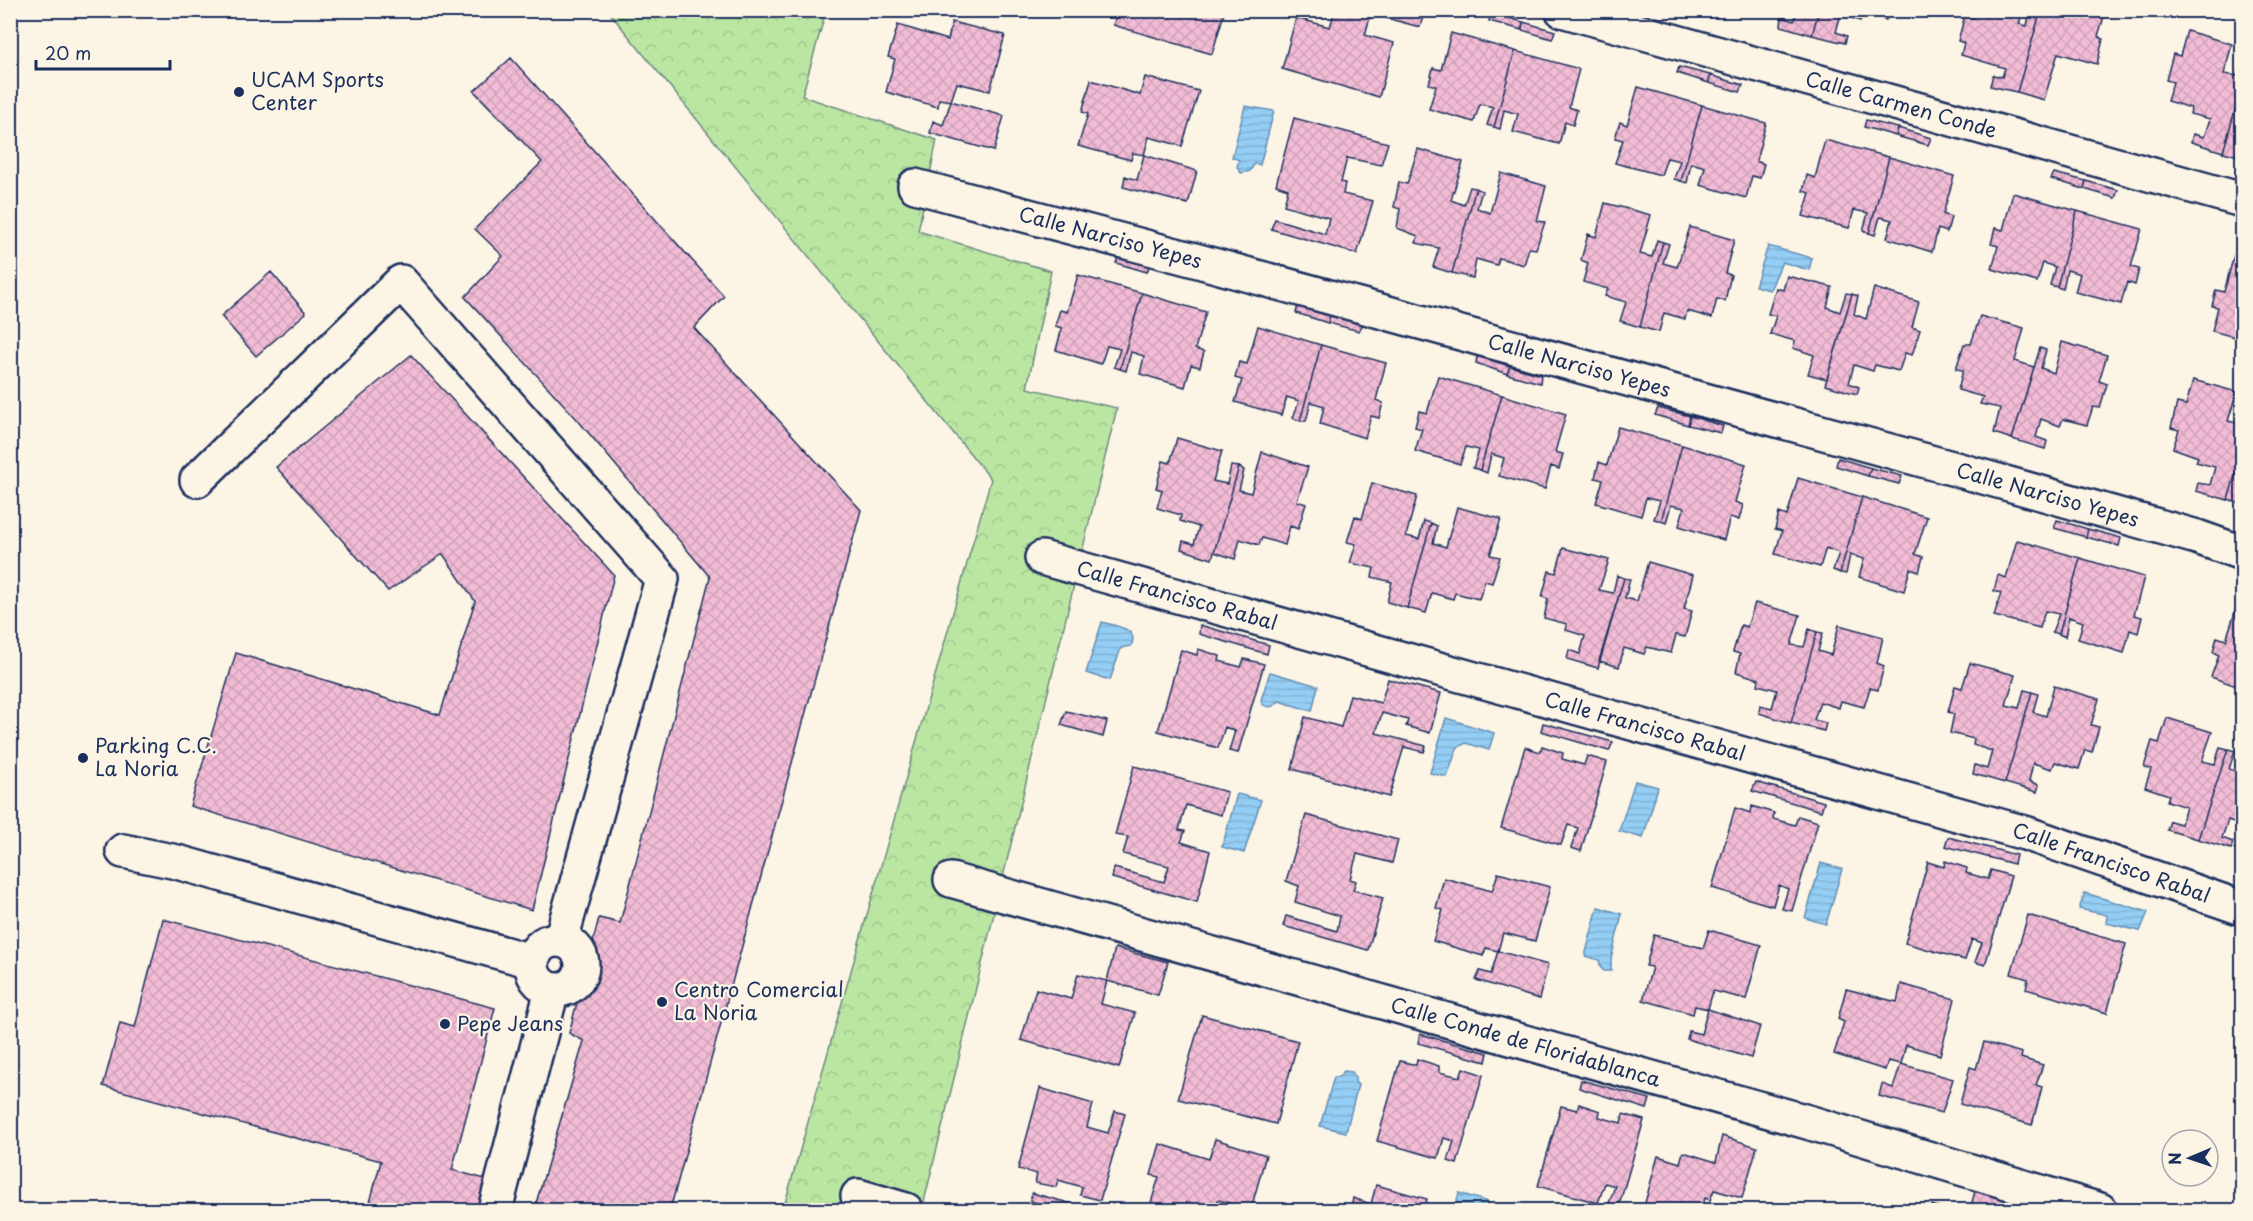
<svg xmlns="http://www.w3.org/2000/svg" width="2253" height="1221" viewBox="0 0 2253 1221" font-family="'Playpen Sans',sans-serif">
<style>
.forest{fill:url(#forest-crowns);stroke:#6b8a80;stroke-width:1.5}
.water{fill:url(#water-rules);stroke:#648eb8;stroke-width:1.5}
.building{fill:url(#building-cross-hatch);stroke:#1b2f5e;stroke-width:1.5}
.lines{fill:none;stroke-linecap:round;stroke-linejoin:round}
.street-casing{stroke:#1b2f5e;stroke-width:38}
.street{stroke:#fcf5e5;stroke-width:33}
.poi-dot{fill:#1b2f5e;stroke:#fcf5e5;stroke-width:2}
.labels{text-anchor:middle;stroke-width:4.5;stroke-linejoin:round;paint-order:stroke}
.poi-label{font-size:20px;fill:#1b2f5e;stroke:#fcf5e5;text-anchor:start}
.street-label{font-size:20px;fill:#1b2f5e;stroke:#fcf5e5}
</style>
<defs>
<pattern id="forest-crowns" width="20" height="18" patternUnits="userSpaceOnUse" patternTransform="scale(1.5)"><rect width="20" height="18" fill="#bbe6a2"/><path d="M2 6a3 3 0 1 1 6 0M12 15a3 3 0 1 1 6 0" fill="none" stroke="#a0c68e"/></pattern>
<pattern id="water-rules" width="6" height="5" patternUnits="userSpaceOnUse" patternTransform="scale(1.5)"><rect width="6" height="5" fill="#94cef4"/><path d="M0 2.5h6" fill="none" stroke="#7fb1d4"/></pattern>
<pattern id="building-cross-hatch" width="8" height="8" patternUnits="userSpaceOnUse" patternTransform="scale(1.5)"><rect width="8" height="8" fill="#f2bcd5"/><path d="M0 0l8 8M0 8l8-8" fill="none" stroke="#cfa2b9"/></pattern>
</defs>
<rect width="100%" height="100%" fill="#fcf5e5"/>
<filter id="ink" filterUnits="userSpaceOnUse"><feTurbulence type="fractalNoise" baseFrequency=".0167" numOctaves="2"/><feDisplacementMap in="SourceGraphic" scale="12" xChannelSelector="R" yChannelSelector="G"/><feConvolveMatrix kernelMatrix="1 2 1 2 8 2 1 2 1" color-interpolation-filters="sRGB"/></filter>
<g filter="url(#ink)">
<!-- forest -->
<path class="forest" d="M608,11H826L802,96L937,140L918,231L1051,271L1027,388L1117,408L922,1210H783L991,479Z"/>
<!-- water -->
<path class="water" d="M1245,106L1274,111L1260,165L1255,163L1250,171L1241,173L1237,167L1239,160L1232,157Z
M1768,246L1812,258L1809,270L1782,262L1770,290L1755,286Z
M1102,622C1114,626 1140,628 1131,646L1121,648L1110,680L1086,673Z
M1270,672L1318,686L1312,711L1279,701C1274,707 1269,709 1262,704L1261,700Z
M1446,718L1494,733L1489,750L1466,743L1457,748L1447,777L1430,773Z
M1635,781L1658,787L1643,838L1619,831Z
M1237,794L1261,800L1244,853L1222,847Z
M1821,863L1842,869L1826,924L1805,918Z
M2085,893L2148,912L2140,931L2106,923L2107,915L2079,909Z
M1598,907L1622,914L1611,959V971H1604L1601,968L1599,960L1585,956Z
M1344,1071L1352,1072L1355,1077V1082L1358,1085L1346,1132L1320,1126L1334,1077H1339Z
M1459,1193L1488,1202L1489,1210H1454Z"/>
<!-- building -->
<path class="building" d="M1118,10H1225L1212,54L1113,25Z
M1335,10H1425L1420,27L1371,14L1365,35L1394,43L1379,97L1282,69L1296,18L1330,27Z
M1797,10H1819L1812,35L1781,26L1782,17L1794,21Z
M1819,10H1890L1886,20L1862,13L1860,21L1841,14L1836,32L1847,36L1845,43L1812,35Z
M1975,10H2023L2019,24L2027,26L2030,10H2041L2017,92L1990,86L1993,75L2002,77L2005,68L1961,55L1964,43L1958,41L1965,15L1973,18Z
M2041,10L2059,14L2060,10H2106L2098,36L2103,39L2097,64L2058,53L2044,100L2017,92Z
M1491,13L1523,22L1522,30L1489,21Z
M952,22L1005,35L990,91L957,83L951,101L939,99L938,107L886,92L895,59L888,57L898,25L948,40Z
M1523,22L1555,31L1552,39L1522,30Z
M2187,31L2232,44L2224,74L2237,76L2242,59V86L2223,152L2191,142L2193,134L2204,137L2210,119L2190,114L2191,108L2167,101L2173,82L2166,80L2173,54L2180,56Z
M1451,33L1515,51L1494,127L1487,125L1493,107L1480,104L1474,122L1429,109L1436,86L1429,84L1433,68L1441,70Z
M1515,51L1579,69L1569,107L1577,110L1573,125L1565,122L1559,144L1513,132L1518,114L1504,110L1500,129L1494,127Z
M511,58L724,296L694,328L861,510L670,1210H534L584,1041L569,1033L599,918L620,923L710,577L576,418L465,297L503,256L475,229L542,162L474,91Z
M1679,67L1710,75L1709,83L1677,73Z
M1710,75L1743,85L1740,92L1709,83Z
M1145,77L1199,91L1182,146L1149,137L1144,155L1133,153L1131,160L1078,146L1088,114L1082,112L1091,80L1140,95Z
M2242,86V157L2223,152Z
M1638,87L1702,105L1681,181L1674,179L1680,161L1667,158L1661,175L1615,163L1623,140L1615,138L1620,122L1627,125Z
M951,101L1004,116L994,151L930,133L933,121L943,125Z
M1702,105L1766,123L1756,161L1764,164L1760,178L1752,176L1746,198L1700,185L1705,167L1691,163L1687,183L1681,181Z
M1294,118L1388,143L1381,165L1347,158L1341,182L1345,183L1343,194L1373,201L1357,254L1271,229L1275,219L1325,234L1329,218L1284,205L1288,189L1276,185Z
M1866,120L1898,128L1896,136L1864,127Z
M1898,128L1931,138L1928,145L1896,136Z
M1825,140L1889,157L1869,233L1863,231L1868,213L1854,210L1849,228L1803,216L1810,193L1803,191L1807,175L1815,178Z
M1418,149L1463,162L1451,200L1464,205L1470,187L1476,188L1452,273L1433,267L1439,248L1416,243L1418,236L1397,228L1400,209L1394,207L1399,182L1407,184Z
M1144,155L1197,171L1188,204L1123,187L1125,176L1137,180Z
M1889,157L1954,176L1943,214L1951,217L1947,232L1938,229L1932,252L1887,238L1892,220L1880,217L1875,235L1869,233Z
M1501,173L1546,186L1537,221L1545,222L1536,249L1529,248L1524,265L1499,258L1497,265L1476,259L1473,278L1452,273L1476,188L1482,191L1477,208L1490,213Z
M2054,173L2086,181L2084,189L2051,179Z
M2086,181L2118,190L2115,198L2084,189Z
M2013,193L2077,211L2057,287L2050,285L2055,267L2043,263L2037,282L1992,269L1998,246L1991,244L1995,228L2003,230Z
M1605,203L1651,215L1640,254L1652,257L1657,240L1663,242L1640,327L1620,321L1626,302L1605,296L1608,289L1583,282L1588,263L1581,260L1588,234L1596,237Z
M2077,211L2142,229L2131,267L2139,269L2135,285L2127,282L2121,304L2075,292L2080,274L2067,270L2063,289L2057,287Z
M1690,227L1734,240L1725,273L1731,275L1725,301L1717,299L1712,318L1687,311L1685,319L1664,313L1659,332L1640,327L1663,242L1669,244L1663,263L1677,267Z
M1119,255L1150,264L1147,272L1116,263Z
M2234,255L2242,257V339L2212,331L2218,307L2212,306L2216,290L2224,292Z
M271,272L306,313L256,356L221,316Z
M1078,275L1142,293L1120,369L1114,367L1120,349L1107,346L1101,364L1056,350L1062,328L1055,326L1060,310L1067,312Z
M1787,276L1832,287L1827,307L1840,312L1846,293L1852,294L1827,379L1808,374L1814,355L1793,348L1795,341L1770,334L1776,316L1768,314L1776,288L1783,290Z
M1874,288L1919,302L1912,327L1920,330L1912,355L1905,353L1899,371L1875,365L1873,371L1854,365L1849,383L1859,387L1857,394L1825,385L1852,294L1858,296L1854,314L1866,319Z
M1142,293L1206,312L1195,349L1204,352L1200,367L1191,365L1185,387L1140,374L1144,356L1131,352L1126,371L1120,369Z
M1298,306L1330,315L1328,323L1296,313Z
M1330,315L1363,324L1359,331L1328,323Z
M1980,316L2024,328L2015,361L2034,367L2012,439L1994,433L2000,408L1980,404L1983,397L1958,390L1963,370L1956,369L1964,344H1971Z
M1258,326L1321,345L1300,421L1293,418L1299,401L1287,397L1281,415L1235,402L1242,380L1235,378L1239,362L1247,364Z
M2062,342L2107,355L2099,381L2107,384L2100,408L2093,407L2087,425L2063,419L2060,426L2041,419L2036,437L2047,441L2045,449L2012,439L2040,348L2046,350L2041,368L2054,373Z
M1321,345L1386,363L1376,400L1383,403L1379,418L1371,416L1365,438L1320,424L1324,406L1311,402L1306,421H1300Z
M411,355L614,575L532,910L190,806L236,653L440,715L475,601L443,554L388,591L276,467Z
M1477,356L1510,366L1507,374L1476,363Z
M1510,366L1541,375L1540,383L1507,374Z
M1438,376L1502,395L1480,470L1473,468L1479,450L1466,447L1460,464L1415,451L1422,429L1415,427L1419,411L1427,413Z
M2193,380L2237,392L2228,421L2242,424V422V451L2228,500L2196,491L2198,483L2210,485L2215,467L2196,462L2198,457L2173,448L2179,430L2171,428L2177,403L2186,405Z
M1502,395L1566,414L1555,452L1563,454L1559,469L1551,466L1545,489L1499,476L1504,458L1491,454L1487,473L1480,470Z
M1658,408L1690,416L1688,425L1655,415Z
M1690,416L1723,426L1721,433L1688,425Z
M1618,427L1682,445L1661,521L1654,519L1660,501L1646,498L1641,516L1596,503L1603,480L1595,478L1599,462L1607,465Z
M1177,438L1222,451L1213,481L1227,484L1231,466L1239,467L1212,559L1181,549L1183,541L1194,544L1199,527L1180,521L1181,515L1157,508L1162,490L1156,488L1163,461L1170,463Z
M1682,445L1746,464L1735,502L1743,505L1739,520L1730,517L1724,540L1679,526L1684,508L1671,505L1666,523L1661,521Z
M2242,451V504L2228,500Z
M1262,452L1308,467L1297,501L1306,504L1298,529L1290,526L1285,545L1262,538L1259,545L1240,539L1235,559L1214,552L1239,467L1244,470L1239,490L1251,493Z
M1838,458L1871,468L1868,476L1836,466Z
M1871,468L1902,476L1899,484L1868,476Z
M1798,478L1862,497L1840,573L1833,570L1839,553L1826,548L1820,567L1775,554L1782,531L1775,529L1779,513L1787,516Z
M1372,483L1417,496L1406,536L1419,539L1424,521L1431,523L1407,608L1387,602L1392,582L1372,577L1374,568L1350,563L1356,544L1347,542L1355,516L1362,519Z
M1862,497L1927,517L1915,554L1923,557L1919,572L1910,569L1904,591L1859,577L1864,559L1850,555L1846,574L1840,573Z
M1457,507L1501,519L1490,555L1500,557L1492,583L1485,581L1479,599L1455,593L1453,599L1432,593L1426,613L1407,608L1431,523L1437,526L1433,543L1446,547Z
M2057,520L2088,529L2086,537L2054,528Z
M2088,529L2121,538L2119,546L2086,537Z
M2017,540L2080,558L2059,634L2052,632L2059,614L2045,611L2040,628L1994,616L2001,593L1994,591L1998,575L2006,578Z
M1563,548L1609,560L1599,590L1613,593L1617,575L1624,578L1598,668L1567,659L1569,650L1580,654L1585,636L1566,630L1567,624L1544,618L1548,599L1542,597L1549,571L1556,573Z
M2080,558L2144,577L2134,615L2142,617L2138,633L2130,630L2124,653L2078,639L2083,622L2069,617L2065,637L2059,634Z
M1648,562L1693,575L1684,609L1692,611L1685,637L1676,635L1671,653L1647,647L1644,654L1624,648L1619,667L1599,661L1624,578L1630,579L1625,598L1637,601Z
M1755,603L1800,615L1791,645L1804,647L1809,629L1817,632L1791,723L1759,713L1760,705L1772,708L1777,690L1758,685L1759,679L1736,672L1740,654L1733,652L1741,625L1747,627Z
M2238,603L2242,604V688L2211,677L2219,655L2213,652L2217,637L2226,640Z
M1200,625L1269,645L1267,654L1199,634Z
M1839,625L1883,637L1877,663L1884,666L1878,690L1870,688L1864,707L1841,701L1839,708L1820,702L1814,720L1826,723L1824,731L1791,723L1817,632L1823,633L1818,651L1831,655Z
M1198,649L1220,656L1219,661L1241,667L1244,659L1264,664L1238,753L1229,751L1235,731L1225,727L1218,748L1158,731L1181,650L1197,655Z
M1970,663L2015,675L2006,705L2019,708L2024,690L2032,692L2005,783L1973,774L1975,765L1987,769L1992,751L1973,745L1974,739L1950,733L1954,714L1948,712L1955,686L1962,688Z
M1388,679L1441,693L1430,733L1406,726L1408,720L1382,713L1376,733L1426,746L1424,752L1404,747L1389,797L1292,769L1305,717L1341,727L1350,695L1381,703Z
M2054,686L2099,699L2091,725L2099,727L2092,752L2085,750L2079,769L2055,762L2052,769L2033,763L2029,781L2039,785L2037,792L2005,783L2032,692L2038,694L2033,712L2046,716Z
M1066,711L1107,721L1103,737L1061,725Z
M2167,718L2212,732L2202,761L2215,764L2220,747L2228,749L2198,839L2167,830L2170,821L2181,824L2186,807L2167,801L2169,795L2145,787L2151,769L2144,767L2152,741L2159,743Z
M1543,723L1613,742L1609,751L1541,731Z
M1542,746L1563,753L1562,759L1584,765L1587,756L1607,762L1581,851L1571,848L1578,828L1568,825L1561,845L1501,828L1525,747L1540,752Z
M2228,749L2235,751L2229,769L2242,773V825L2228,820L2222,838L2233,842L2231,849L2198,839Z
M1134,766L1227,792L1221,815L1186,805L1179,830L1185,831L1181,842L1210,851L1197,902L1112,878L1114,868L1164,882L1169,866L1123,854L1128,837L1115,835Z
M1756,782L1824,802L1821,811L1752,791Z
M1752,806L1774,813L1773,819L1795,825L1798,816L1818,822L1792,911L1782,909L1788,889L1779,885L1773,906L1712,888L1735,808L1751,813Z
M1306,815L1398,840L1392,863L1357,854L1350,879L1356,881L1353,890L1383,898L1368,950L1283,926L1286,916L1337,931L1340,916L1295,902L1299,886L1286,881Z
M1948,837L2016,855L2014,864L1945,846Z
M1945,861L1967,868L1966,873L1988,879L1991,870L2011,876L1985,965L1975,962L1982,943L1972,939L1965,960L1905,943L1928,862L1944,867Z
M1498,873L1550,887L1535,941L1503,933L1498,951L1486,948L1483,956L1433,941L1443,910L1436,908L1444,878L1492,891Z
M2028,915L2126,944L2107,1013L2026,989L2028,979L2011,974Z
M163,919L495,1008L452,1170L485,1179L477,1210H368L381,1161L103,1086L120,1023L135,1027Z
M1709,930L1761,945L1746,999L1713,991L1708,1009L1695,1006L1693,1014L1643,1000L1652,967L1646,966L1654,935L1703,948Z
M1115,948L1168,962L1158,995L1107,981Z
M1498,951L1548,965L1539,999L1476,980L1480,971L1491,974Z
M1078,974L1107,981L1101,1004L1135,1013L1119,1068L1021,1040L1036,989L1071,999Z
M1901,984L1955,999L1940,1055L1906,1045L1901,1064L1888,1061L1885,1070L1834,1054L1844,1022L1838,1019L1846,989L1897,1002Z
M1708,1009L1760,1026L1751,1058L1687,1039L1689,1031L1701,1034Z
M1202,1015L1298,1041L1276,1124L1178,1099Z
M1420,1034L1488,1053L1486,1062L1418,1043Z
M1984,1042L2022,1053L2021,1058L2043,1065L2036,1085L2042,1087L2032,1125L1960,1104L1970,1067L1976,1069Z
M1417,1059L1439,1066V1072L1460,1077L1463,1068L1483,1075L1457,1164L1448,1161L1454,1141L1444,1138L1438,1158L1377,1141L1400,1061L1416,1065Z
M1901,1064L1953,1079L1942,1113L1879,1096L1882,1084L1893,1088Z
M1581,1080L1650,1099L1647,1109L1579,1088Z
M1040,1088L1093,1104L1087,1127L1108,1133L1115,1111L1125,1114L1100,1200L1080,1195L1082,1187L1058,1180L1056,1187L1035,1183L1037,1174L1018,1169Z
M1579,1104L1600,1111L1599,1117L1621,1123L1623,1114L1644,1120L1618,1209L1608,1206L1615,1186L1605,1183L1598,1203L1538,1186L1561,1106L1577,1110Z
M1722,1136L1757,1147L1742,1198L1714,1190L1710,1200L1705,1198L1702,1210H1643L1658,1156L1680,1163L1683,1152L1716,1162Z
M1215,1139L1266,1155L1251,1209L1218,1200L1215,1210L1149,1209L1159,1177L1151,1175L1160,1144L1209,1159Z
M1376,1185L1427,1199L1424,1210H1350L1353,1198L1371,1204Z
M1975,1191L2012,1202L2009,1210H1970Z
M1032,1193L1095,1210H1062L1030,1201Z
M1324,1205L1342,1210H1322Z
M1932,1205L1948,1210H1930Z
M2021,1205L2040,1210H2020Z"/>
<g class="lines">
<defs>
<g id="street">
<path id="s1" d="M1562,10L2242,200"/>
<path id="s2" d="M915,186L1191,259L1959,470L2197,537L2242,553"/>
<path d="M197,480L401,282L662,579L561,940"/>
<path id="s3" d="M1042,558L2025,833L2242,908"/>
<path d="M123,851L177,862L531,961"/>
<path id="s4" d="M951,880L1811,1123L2100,1210"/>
<circle cx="557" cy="965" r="25"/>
<path d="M858,1196L906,1210"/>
<path d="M495,1210L552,990"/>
</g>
</defs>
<!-- street casing -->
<use href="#street" class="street-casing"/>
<!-- street -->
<use href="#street" class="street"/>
</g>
</g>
<!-- markers -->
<g class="poi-dot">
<circle cx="239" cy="92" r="6"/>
<circle cx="83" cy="758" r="6"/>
<circle cx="662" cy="1002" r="6"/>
<circle cx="445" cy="1024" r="6"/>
</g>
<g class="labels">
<!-- poi labels -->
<g class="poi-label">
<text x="251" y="87">UCAM Sports<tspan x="251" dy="23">Center</tspan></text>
<text x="95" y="753">Parking C.C.<tspan x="95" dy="23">La Noria</tspan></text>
<text x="674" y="997">Centro Comercial<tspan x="674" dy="23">La Noria</tspan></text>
<text x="457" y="1031">Pepe Jeans</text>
</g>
<!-- street labels -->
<g class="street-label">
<text dy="7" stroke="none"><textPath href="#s1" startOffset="352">Calle Carmen Conde</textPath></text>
<text dy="7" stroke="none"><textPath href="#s2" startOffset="202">Calle Narciso Yepes</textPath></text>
<text dy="7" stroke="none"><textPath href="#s2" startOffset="688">Calle Narciso Yepes</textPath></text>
<text dy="7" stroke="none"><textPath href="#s2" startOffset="1174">Calle Narciso Yepes</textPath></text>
<text dy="7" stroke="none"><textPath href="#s3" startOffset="140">Calle Francisco Rabal</textPath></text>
<text dy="7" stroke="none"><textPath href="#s3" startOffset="626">Calle Francisco Rabal</textPath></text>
<text dy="7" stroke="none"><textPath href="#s3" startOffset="1112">Calle Francisco Rabal</textPath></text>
<text dy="7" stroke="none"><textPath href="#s4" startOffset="597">Calle Conde de Floridablanca</textPath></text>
</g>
</g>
<!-- margin -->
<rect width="2253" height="1221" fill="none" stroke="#fcf5e5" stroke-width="36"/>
<rect x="18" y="18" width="2217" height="1185" fill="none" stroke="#1b2f5e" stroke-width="2" filter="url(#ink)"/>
<!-- north arrow -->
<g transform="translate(2190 1158) rotate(268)"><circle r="28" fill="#fcf5e5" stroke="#a2a6af" stroke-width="1.5"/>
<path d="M0-4.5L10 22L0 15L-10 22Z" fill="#1b2f5e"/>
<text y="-9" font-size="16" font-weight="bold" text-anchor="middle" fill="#1b2f5e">N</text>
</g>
<!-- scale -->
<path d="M36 60v9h134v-9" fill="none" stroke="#1b2f5e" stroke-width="3"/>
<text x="45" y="60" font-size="18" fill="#1b2f5e" stroke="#fcf5e5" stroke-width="4.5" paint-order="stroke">20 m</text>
</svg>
